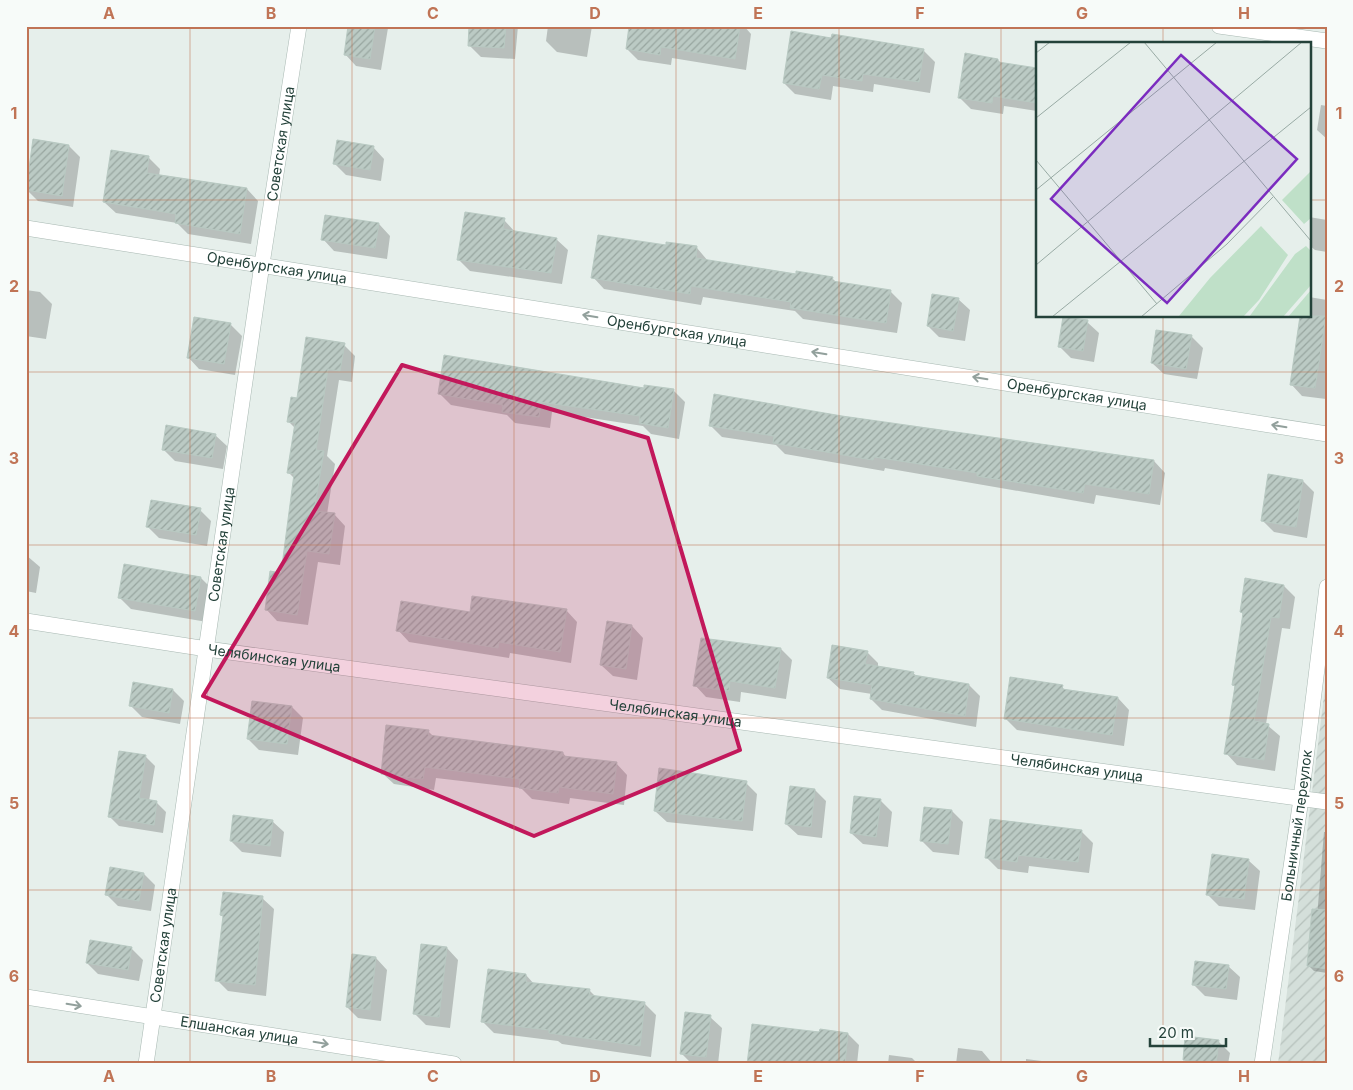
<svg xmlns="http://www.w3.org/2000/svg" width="1353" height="1090" viewBox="0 0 1353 1090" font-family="Inter,sans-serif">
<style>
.industrial{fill:url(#industrial-furrows)}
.shadow{fill:#0003}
.building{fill:url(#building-hatch);stroke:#b8c9c2}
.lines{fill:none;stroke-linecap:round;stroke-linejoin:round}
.minor-casing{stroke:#a8b8b2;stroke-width:16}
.minor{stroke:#fff;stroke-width:15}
.oneway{stroke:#92a09c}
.marked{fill:#c2185b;fill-opacity:0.2;stroke:#c2185b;stroke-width:4;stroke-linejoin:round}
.grid{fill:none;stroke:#c07456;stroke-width:1;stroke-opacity:0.55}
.labels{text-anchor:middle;stroke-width:4.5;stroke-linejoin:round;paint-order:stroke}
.street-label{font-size:14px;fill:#24423a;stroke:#f7fbf9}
.inset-road{fill:none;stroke:#98aaa4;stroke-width:1}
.view{fill:#7b2cbf;fill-opacity:0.15;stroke:#7b2cbf;stroke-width:2.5}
.inset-edge{fill:none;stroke:#24423a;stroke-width:2.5}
.neatline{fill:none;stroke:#c07456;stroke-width:2}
.grid-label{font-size:16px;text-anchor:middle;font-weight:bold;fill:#c07456}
</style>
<defs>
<pattern id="industrial-furrows" width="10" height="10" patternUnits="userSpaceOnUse" patternTransform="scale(1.25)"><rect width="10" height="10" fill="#d4dfda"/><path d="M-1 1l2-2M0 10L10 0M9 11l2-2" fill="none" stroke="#b6c1bc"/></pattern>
<pattern id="building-hatch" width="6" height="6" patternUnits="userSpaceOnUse" patternTransform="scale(1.25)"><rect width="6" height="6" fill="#bbcac4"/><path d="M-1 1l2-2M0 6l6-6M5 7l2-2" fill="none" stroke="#98a6a0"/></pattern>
</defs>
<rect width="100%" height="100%" fill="#e6efeb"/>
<!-- industrial -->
<path class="industrial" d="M1327,672V1064H1278Z"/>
<!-- shadow -->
<path class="shadow" d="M349,26H386L388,28L381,70L356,66L345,54Z
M471,26H518L515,59L481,57L469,45Z
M548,26H592L587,57L557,52L546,41Z
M630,26H744L751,34L746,70L672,58L671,65L638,60L627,49Z
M832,39L923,50L935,62L930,93L874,84L873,92L833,86L831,100L795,94L784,83Z
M998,60L1002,64L1037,69V111L1004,106L1003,114L971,109L959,97Z
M1321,105L1327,106V139L1317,130Z
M69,146L80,157L73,207L38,201L27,190Z
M373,147L384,159L381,181L346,175L335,164Z
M149,158L160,169L159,176L247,189L258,201L251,244L188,234L177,223L116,213L104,202Z
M1309,217L1327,220V252L1315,250L1309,245Z
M504,220L515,232L556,239L568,250L562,284L470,271L458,259Z
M379,224L390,236L387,259L334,251L323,239Z
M667,243L697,248L708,261L797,275L832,278L837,283L890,291L902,303L897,333L803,319L795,311L703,297L701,305L604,289L593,277L667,247Z
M26,290L40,292L52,304L46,339L26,336Z
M1309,297L1327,300L1326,399L1302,396L1291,384L1301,319L1299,316H1309Z
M958,299L970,310L965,341L939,337L928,326Z
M1087,322L1099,333L1094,362L1071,358L1060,347Z
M230,324L242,336L235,375L199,369L188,357Z
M1191,336L1203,348L1197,379L1164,374L1152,363Z
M344,345L355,356L352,382L339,380L327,456L335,464L327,514H334L345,526L340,565L318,562L308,625L277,621L266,609L282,574L295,479L288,472L295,428L289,422L298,400Z
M645,389L673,390L685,402L679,439L651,434L643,426L552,412L550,428L515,423L507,415L451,405L440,394Z
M842,417L1154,461L1165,473L1160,505L1096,495L1094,504L885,468L884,471L785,454L776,445L722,437L710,425Z
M215,435L227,446L223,469L175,461L164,450Z
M1303,481L1314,492L1307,538L1274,532L1263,521Z
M200,510L211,521L207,546L159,538L148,527Z
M26,555L40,567L36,593L26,591Z
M201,578L212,589L207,622L131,609L120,598Z
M1284,586L1295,597L1290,629L1282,628L1266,724L1280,736L1275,771L1237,765L1226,753L1244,615L1241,612Z
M566,610L577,622L571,663L510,653L509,658L409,642L398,630L471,613Z
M632,626L643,638L637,680L613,676L601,665Z
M781,649L792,660L786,699L741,692L740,702L706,697L695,685Z
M867,652L878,663V667L913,673L918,677L969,685L980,696L976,727L882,710L871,699L872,694L840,689L828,678Z
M1062,687L1066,691L1118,698L1129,710L1124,746L1017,730L1005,718Z
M173,690L184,701L180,724L142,717L130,705Z
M292,707L303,718L298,755L259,750L248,739Z
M428,731L434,737L563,753L567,758L616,763L627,775L624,805L570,798L569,804L532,799L521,788L436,778L434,790L394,784L382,773Z
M120,752L146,757L155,766L149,801L157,803L166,812L163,833L119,826L110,817Z
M746,783L757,794L753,831L667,822L655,811Z
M815,790L826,801L822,838L798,835L786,824Z
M880,800L892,812L888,847L863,844L851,833Z
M952,811L963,822L959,855L933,852L921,840Z
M272,821L284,832L281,857L242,852L231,841Z
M1081,831L1093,843L1089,873L1029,866L1028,873L998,869L987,858Z
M1324,832H1327V973L1314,971L1308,965L1317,917Z
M1248,860L1260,871L1255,910L1219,906L1208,895Z
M144,874L155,885L151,911L118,906L106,894Z
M262,898L274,909L266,996L228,991L217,980L224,917L222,915Z
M131,948L143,960L139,981L98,974L87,963Z
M447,948L458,960L450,1028L426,1025L414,1013Z
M376,958L387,970L381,1021L358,1018L347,1007Z
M1228,966L1240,977L1237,1000L1205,996L1194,985Z
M526,975L534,984L589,990L596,997L644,1003L656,1015L651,1057L562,1044L558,1041L494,1033L483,1022Z
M710,1017L722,1028L718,1064H692L681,1053Z
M820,1033L848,1034L859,1045L857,1064H750Z
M1218,1041L1230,1053L1228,1064H1189L1184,1059Z
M958,1048L982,1051L993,1064H956Z
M889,1055L912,1058L918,1064H888Z
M1026,1059L1065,1064H1026Z"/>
<!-- building -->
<path class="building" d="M348,26H375L370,59L344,55Z
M469,26H506L504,48L468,46Z
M629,26H740L735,59L661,47L660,55L626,49Z
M791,31L831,38L832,34L924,49L919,82L863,74L862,81L822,75L819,89L783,83Z
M965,53L998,59V62L1037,68V103L993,96L992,103L958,98Z
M33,139L69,145L62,196L26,190Z
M337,140L374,146L370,170L333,164Z
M111,150L149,156L147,173L247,188L240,234L175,223L176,214L103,202Z
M465,212L505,218L503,229L557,238L551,273L457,260Z
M325,215L379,223L375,248L321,240Z
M598,235L666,245V242L697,246L696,258L796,274V271L833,277L832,281L891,290L886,323L790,308L791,302L691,286L690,294L591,278Z
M932,294L959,298L953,331L927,326Z
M1300,316H1326L1315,388L1290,385Z
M194,317L231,323L224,364L187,358Z
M1063,317L1088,320L1083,351L1058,347Z
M1156,330L1192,335L1186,369L1151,363Z
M306,337L345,343L340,371L328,369L316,450L324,451L314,511L335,513L329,554L307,551L297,615L265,610L270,571L281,573L294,474L287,473L295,423L287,422L291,397L297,398Z
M444,355L644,388V385L674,389L668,428L639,423L640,416L541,402L539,417L502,412L503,405L438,394Z
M714,394L842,416L1154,460L1149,494L1085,484L1083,493L977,476V473L874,457L873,460L773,443L774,436L709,426Z
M166,425L216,434L212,458L162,450Z
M1268,474L1303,480L1296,527L1261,521Z
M151,500L201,508L196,535L146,527Z
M124,564L201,577L195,611L118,598Z
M1245,578L1284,585L1279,618L1271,617L1254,721L1269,724L1264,760L1224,754L1235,686L1232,685L1243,613L1240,612Z
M472,596L567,609L560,652L499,642L498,648L396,631L401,601L470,612Z
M607,621L632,625L626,669L600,665Z
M701,638L781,648L775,688L730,681L729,691L693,686Z
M832,645L868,651L865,664L914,672L913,675L969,684L965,716L870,699L872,685L827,678Z
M1010,677L1063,685L1062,689L1118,697L1112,735L1004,719Z
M133,682L173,689L169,713L129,706Z
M252,701L292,706L287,744L247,739Z
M386,725L429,730L428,735L563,752V756L617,762L613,794L559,787L558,793L519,788L520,779L425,767L423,779L381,774Z
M119,751L146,755L139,798L157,801L154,825L108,817Z
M659,768L747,781L742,821L654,811Z
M790,786L815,789L811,827L785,824Z
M854,796L881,799L876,837L850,833Z
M924,807L952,810L948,844L920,841Z
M233,815L273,820L270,846L230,841Z
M990,819L1082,830L1078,862L1018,855L1017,862L985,858Z
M1212,854L1249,859L1244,899L1206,895Z
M110,867L144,873L139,901L105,895Z
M223,892L263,896L255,985L215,981L223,916L220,915Z
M1312,909L1327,910V969L1307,966Z
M90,940L132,947L128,970L86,963Z
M421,944L447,947L439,1017L413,1014Z
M352,954L376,957L370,1010L346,1007Z
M1195,961L1229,965L1226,989L1192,985Z
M488,969L526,974V982L590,989L589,995L645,1002L640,1046L549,1033V1030L481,1022Z
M685,1012L711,1015L706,1057L680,1054Z
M752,1024L819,1032L820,1029L848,1033L845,1064H747Z
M1185,1036L1219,1040L1216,1064L1183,1060Z"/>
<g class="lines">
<defs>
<g id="minor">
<path d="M1219,26L1327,41"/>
<path id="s1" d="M26,228L1327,434"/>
<path id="s2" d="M26,621L207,649L1327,802"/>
<path id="s3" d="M26,997L454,1064"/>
<path id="s4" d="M146,1064L262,264L299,26"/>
<path id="s5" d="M1262,1064L1301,799L1327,587"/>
</g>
</defs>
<!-- minor casing -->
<use href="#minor" class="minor-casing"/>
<!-- minor -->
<use href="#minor" class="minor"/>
</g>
<!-- one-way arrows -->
<defs><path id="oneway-shaft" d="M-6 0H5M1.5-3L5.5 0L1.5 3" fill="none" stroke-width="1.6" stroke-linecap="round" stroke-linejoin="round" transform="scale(1.25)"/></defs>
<g class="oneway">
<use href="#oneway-shaft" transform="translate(590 316) rotate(-171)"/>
<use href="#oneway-shaft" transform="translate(819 353) rotate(-171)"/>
<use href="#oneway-shaft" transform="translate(980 378) rotate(-171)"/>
<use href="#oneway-shaft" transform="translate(1279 426) rotate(-171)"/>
<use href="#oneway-shaft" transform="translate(74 1005) rotate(9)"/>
<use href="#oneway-shaft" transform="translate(321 1043) rotate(9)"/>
</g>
<!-- marked area -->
<path class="marked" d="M402,365L648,438L740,750L534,836L203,696Z"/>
<!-- grid -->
<path class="grid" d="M190,26V1064M352,26V1064M514,26V1064M676,26V1064M839,26V1064M1001,26V1064M1163,26V44M26,200H1037M1309,200H1327M1163,316V1064M26,372H1327M26,545H1327M26,718H1327M26,890H1327"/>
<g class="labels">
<!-- street labels -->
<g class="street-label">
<text dy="5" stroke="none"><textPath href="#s4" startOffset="930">Советская улица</textPath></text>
<text dy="5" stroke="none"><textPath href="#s1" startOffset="254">Оренбургская улица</textPath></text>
<text dy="5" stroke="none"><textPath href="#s1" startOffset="659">Оренбургская улица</textPath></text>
<text dy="5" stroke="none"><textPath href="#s1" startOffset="1064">Оренбургская улица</textPath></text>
<text dy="5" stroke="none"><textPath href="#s4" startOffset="525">Советская улица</textPath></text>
<text dy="5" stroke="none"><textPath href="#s2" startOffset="251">Челябинская улица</textPath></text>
<text dy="5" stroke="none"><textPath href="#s2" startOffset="656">Челябинская улица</textPath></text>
<text dy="5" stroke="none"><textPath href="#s2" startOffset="1061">Челябинская улица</textPath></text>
<text dy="5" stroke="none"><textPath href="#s5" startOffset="241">Больничный переулок</textPath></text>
<text dy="5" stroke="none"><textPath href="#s4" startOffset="120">Советская улица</textPath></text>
<text dy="5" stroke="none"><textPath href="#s3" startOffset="216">Елшанская улица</textPath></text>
</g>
</g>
<!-- overview -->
<g transform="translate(1036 42)">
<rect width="275" height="275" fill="#e6efeb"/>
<path d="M275,129V176L268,182L246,158ZM225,184L252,213L223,258L207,275L143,274L174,236ZM270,204L275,209V243L247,275H213L259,212Z" fill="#bfe0c8"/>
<path d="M275,248V275H252Z" fill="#bfe0c8"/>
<path class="inset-road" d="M108,0L275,199M0,11L14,0M0,76L95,0M0,118L121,262M0,148L181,0M0,223L266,0M16,275L275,65M105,275L191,202L237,155"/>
<path class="view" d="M145,13L261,117L131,261L15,157Z"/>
<rect width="275" height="275" class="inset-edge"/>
</g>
<!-- border -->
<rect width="1353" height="1090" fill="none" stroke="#f7fbf9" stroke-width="55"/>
<!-- scale -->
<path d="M1150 1038v8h76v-8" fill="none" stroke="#24423a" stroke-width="2.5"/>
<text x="1158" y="1038" font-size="15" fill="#24423a" stroke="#f7fbf9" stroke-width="4" paint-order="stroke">20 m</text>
<rect x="28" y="28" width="1298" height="1034" class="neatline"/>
<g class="grid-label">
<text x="109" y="19">A</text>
<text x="271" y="19">B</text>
<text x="433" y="19">C</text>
<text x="595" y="19">D</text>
<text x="758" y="19">E</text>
<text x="920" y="19">F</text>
<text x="1082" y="19">G</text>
<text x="1244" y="19">H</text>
<text x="14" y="119">1</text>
<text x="1339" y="119">1</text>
<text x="14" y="292">2</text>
<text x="1339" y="292">2</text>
<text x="14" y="464">3</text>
<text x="1339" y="464">3</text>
<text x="14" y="637">4</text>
<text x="1339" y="637">4</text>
<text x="14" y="809">5</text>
<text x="1339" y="809">5</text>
<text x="14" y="982">6</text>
<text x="1339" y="982">6</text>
<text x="109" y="1082">A</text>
<text x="271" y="1082">B</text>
<text x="433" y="1082">C</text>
<text x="595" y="1082">D</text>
<text x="758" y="1082">E</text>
<text x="920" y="1082">F</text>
<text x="1082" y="1082">G</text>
<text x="1244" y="1082">H</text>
</g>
</svg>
